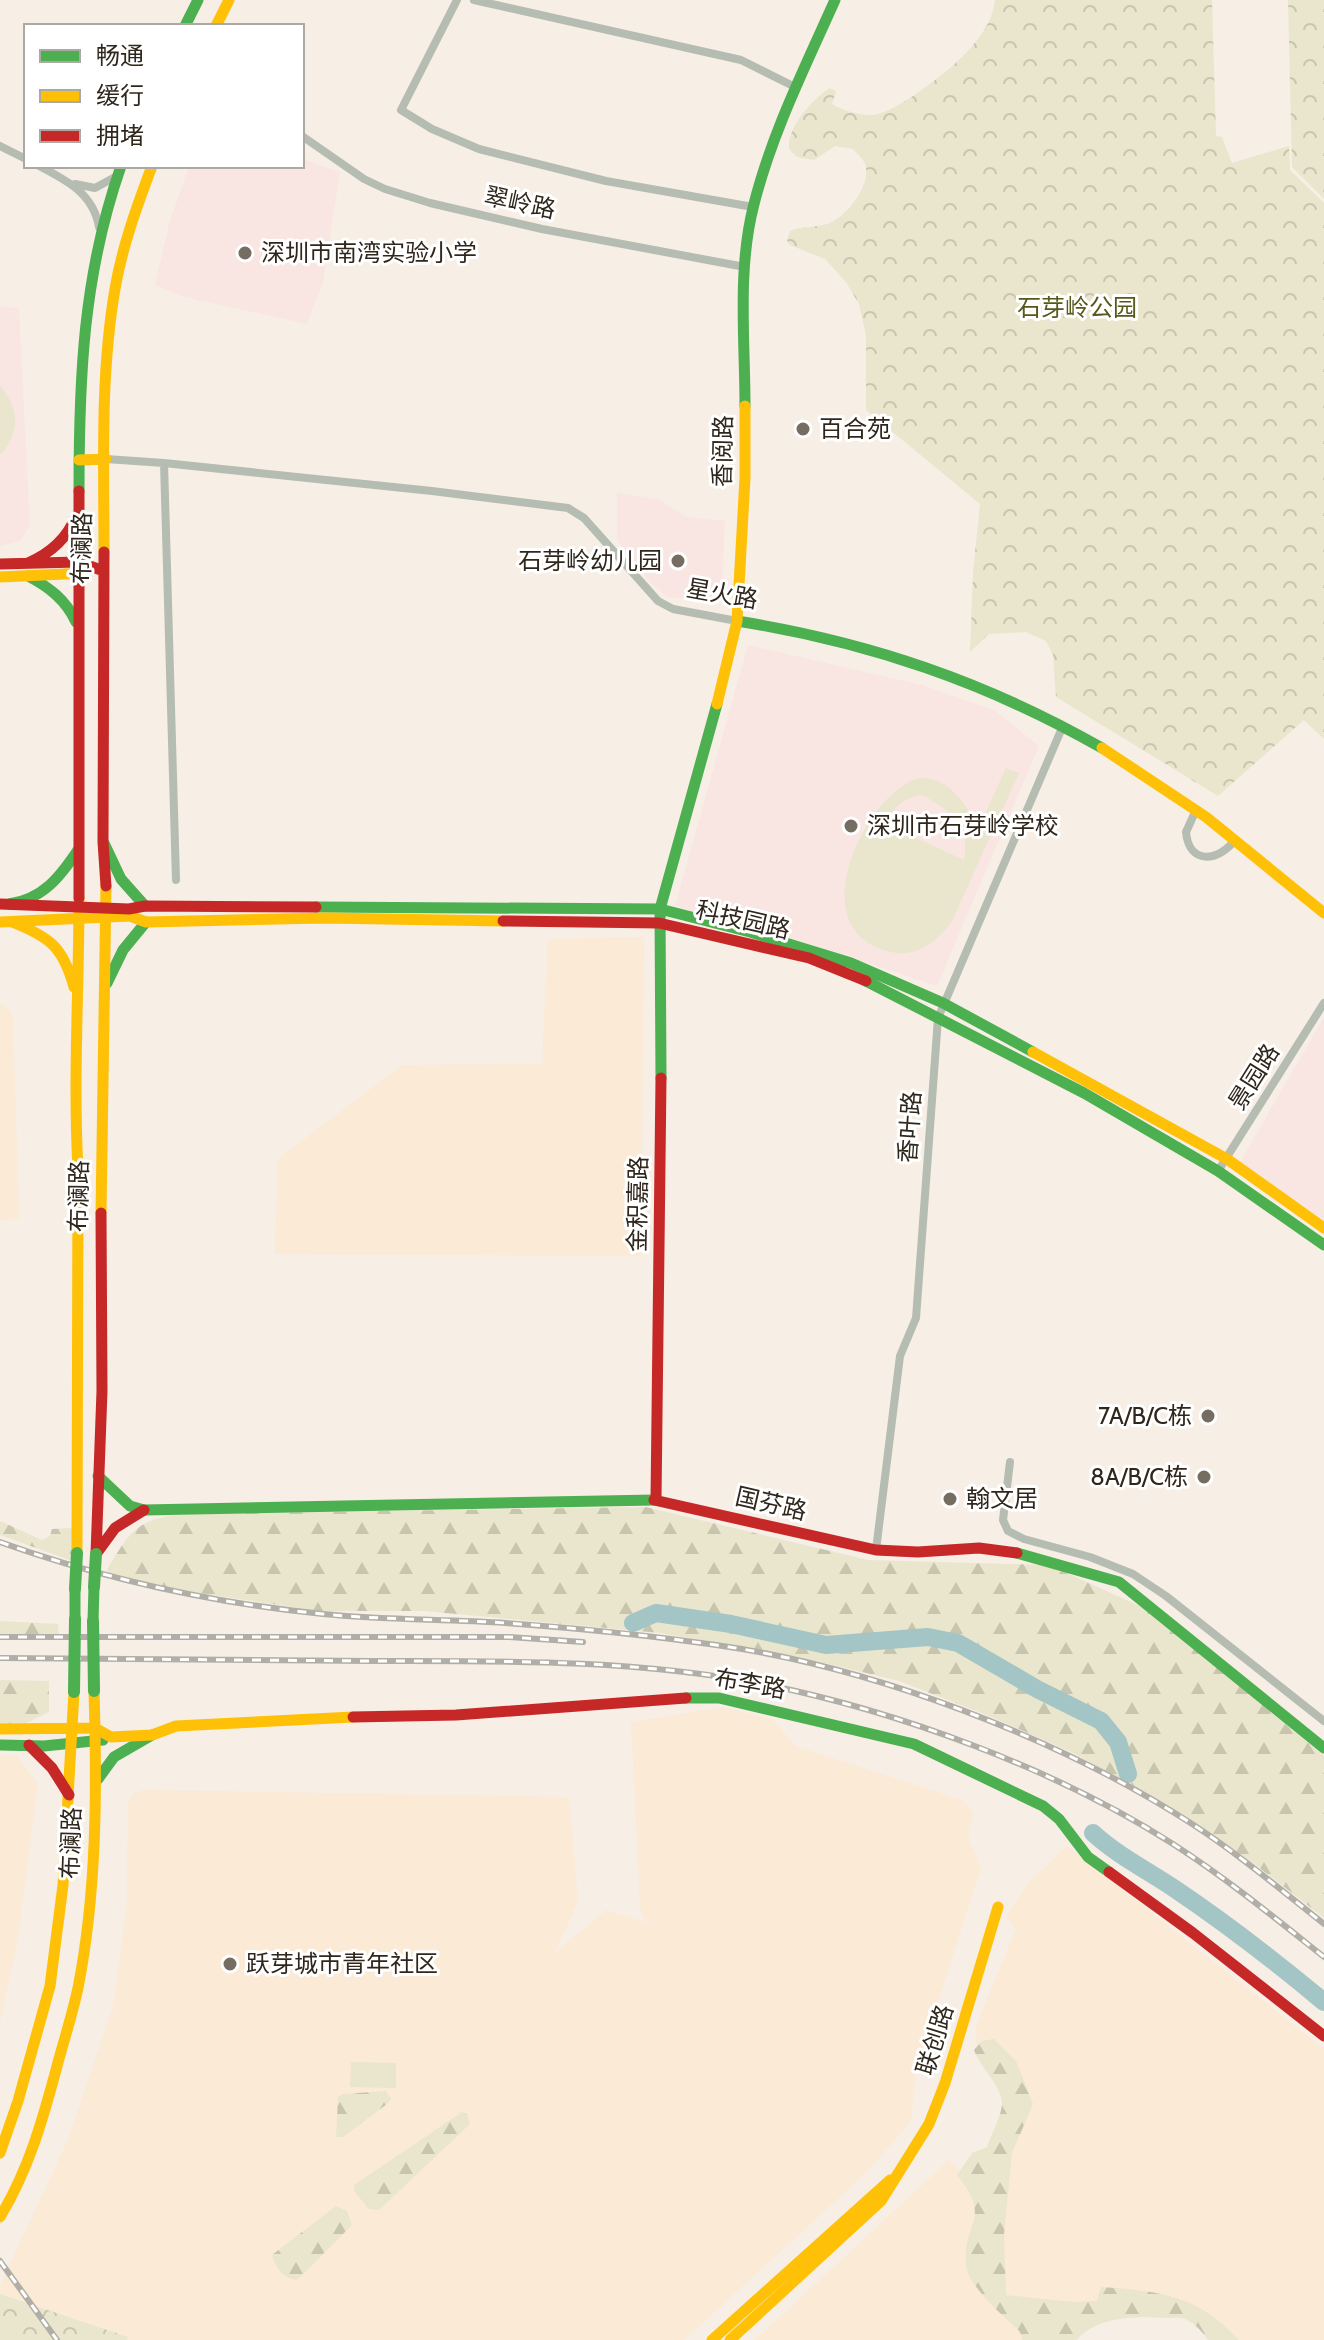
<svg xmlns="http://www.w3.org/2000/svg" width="1324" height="2340" viewBox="0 0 1324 2340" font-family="Cabin,'Noto Sans SC',sans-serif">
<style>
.built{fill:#fbead6}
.education{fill:#f9e6e3}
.grass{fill:#e9e6cd;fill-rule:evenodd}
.forest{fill:url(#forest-firs)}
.park{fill:url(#park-crowns)}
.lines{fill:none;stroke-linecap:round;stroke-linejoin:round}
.river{stroke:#a4c5c5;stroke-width:18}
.street{stroke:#b5bcb2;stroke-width:8}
.fast{stroke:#4caf50;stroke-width:11}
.slow{stroke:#ffc107;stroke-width:11}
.jam{stroke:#c62828;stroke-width:11}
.rail-casing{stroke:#b0aea6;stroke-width:6}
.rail{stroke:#fff;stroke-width:3;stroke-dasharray:9;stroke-linecap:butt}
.fast-bridge{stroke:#4caf50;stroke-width:12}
.poi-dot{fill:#766d62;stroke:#fff;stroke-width:3}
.labels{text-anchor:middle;stroke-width:6;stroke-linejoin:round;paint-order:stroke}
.street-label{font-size:24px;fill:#30271c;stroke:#fff}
.poi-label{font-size:24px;fill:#30271c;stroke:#fff;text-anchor:start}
.park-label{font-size:24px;fill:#575819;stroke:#fff}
</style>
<defs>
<pattern id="forest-firs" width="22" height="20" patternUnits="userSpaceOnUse" patternTransform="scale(2)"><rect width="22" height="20" fill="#e9e6cd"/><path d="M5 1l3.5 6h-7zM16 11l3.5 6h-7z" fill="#c8c5af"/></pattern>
<pattern id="park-crowns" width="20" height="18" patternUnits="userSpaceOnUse" patternTransform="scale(2)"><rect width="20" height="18" fill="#e9e6cd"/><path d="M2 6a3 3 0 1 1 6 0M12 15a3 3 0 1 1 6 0" fill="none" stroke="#c8c5af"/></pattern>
</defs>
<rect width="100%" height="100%" fill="#f7eee5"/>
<!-- built -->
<path class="built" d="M644,937L641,1256L275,1254L278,1159L402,1065L542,1064L548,939Z
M0,1003L9,1009L13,1018L19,1219L0,1220Z
M724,1707L773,1720L795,1746L962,1800L973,1812L968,1836L981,1868L916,2070L911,2121L866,2173L684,2340H127V2337L0,2294V2285L67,2142L113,2007L127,1906L128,1801L135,1793L145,1790L569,1797L578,1902L554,1954L606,1910L647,1923L641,1913L640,1900L631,1722Z
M0,1755H16L38,1784L17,1943L0,2022Z
M1067,1846L1324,2049V2340H1217L1194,2317L1156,2306L1044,2320L994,2285L1016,2117L977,2051L976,2026L1016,1929L1006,1916L1029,1882Z
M949,2160L974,2187L979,2202L973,2260L1032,2340H755Z"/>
<!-- education -->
<path class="education" d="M302,157L303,159L340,172L323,282L307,324L184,297L155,285L169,224L189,166H302Z
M0,306L19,308L30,526L20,541L0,546Z
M617,493L658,499L687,517L725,521L722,590L708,601L667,597L649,581L617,540Z
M748,645L922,685L994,710L1039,746L937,986L801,941L675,906Z
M1324,1017V1220L1240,1162Z"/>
<!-- grass -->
<path class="grass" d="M0,386C20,408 20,434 0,455Z
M1006,768L1019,773L952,921C938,941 917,958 891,952C791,930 877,776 924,778C953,780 968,808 978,830ZM922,795C950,810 971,826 964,860L886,824C892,808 904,797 922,795Z
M351,2062L396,2063V2088L350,2087Z"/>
<!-- forest -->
<path class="forest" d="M646,1507L868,1560L1049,1565L1146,1609L1324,1756V1918L1257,1866L1145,1792L1071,1752L989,1716L899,1681L821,1662L660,1633L424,1611H319L146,1585L110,1577L107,1570C132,1527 139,1518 190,1514Z
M0,1521L42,1540L50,1536L52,1529L72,1528V1561L0,1535Z
M0,1621L58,1624L59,1637L0,1636Z
M0,1680L49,1681V1712L18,1727L0,1726Z
M994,2039L1016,2061L1033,2104L1012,2153L1004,2235L1006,2295L1073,2302L1097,2301L1101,2287C1160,2291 1198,2295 1239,2340H1208C1203,2332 1194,2323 1185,2319C1180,2317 1171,2318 1166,2318C1137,2316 1096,2316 1077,2340H1022L1020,2332C1004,2316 967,2286 966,2264C963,2220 993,2220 957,2175L972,2153L987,2147C991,2135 1002,2115 1002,2103C1001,2084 980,2068 974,2050L982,2041Z
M386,2091L391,2099L387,2104L343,2137H336L338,2097L343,2094Z
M462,2112L467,2114L470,2124L379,2210L369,2209L354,2191V2185Z
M336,2206L347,2211L352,2225L297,2280C283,2278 275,2268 272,2255Z"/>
<!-- park -->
<path class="park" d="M995,0H1212L1216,136L1222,137L1232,163L1289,146L1290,170L1324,203V739L1304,720L1218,796L1056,697L1053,655L1046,641L1026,632L989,634L970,652L973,573L980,504L866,410V336L859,304L846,282L825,259L790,245L787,241L790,231C801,226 815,228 827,224C845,219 873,184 865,164C863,159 857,153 853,149L835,146L814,160L797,157L789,149C787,126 812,101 829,88L836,91L832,104C841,110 862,116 873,115C897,113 959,64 974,44C985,31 993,17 995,0Z
M1288,0H1324V199L1292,167Z
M0,2294L128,2337L127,2340H0Z"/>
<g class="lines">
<!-- river -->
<path class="river" d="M633,1623L656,1613L731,1624L826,1645L928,1637L958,1643L1037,1689L1101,1721L1118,1742L1128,1774
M1093,1833C1118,1856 1147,1870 1175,1889C1227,1924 1276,1962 1324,2002"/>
<!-- street -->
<path class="street" d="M457,0L401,110L432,129L479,149L606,181L753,207
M474,0L741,60L795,87
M302,136L364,179L385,189L430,203L542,229L745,267
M0,146L26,159
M39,166C66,180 93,193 99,227
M75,184L95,188L117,176
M106,459L164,463L432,491L568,508L584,518L658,601L673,609L737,621
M164,463L176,880
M1196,810L1186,832C1189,865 1218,862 1235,840
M1218,1171L1324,1003
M1010,1462L1003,1520L1008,1531L1024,1539L1090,1557L1133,1574L1166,1596L1324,1721
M876,1550L900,1356L916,1318L938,1018L1062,728"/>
<!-- fast -->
<path class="fast" d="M185,26L198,0
M745,406C745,340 737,269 754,204C772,133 805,67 835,0
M79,491C79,377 83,275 121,166
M28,576C49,587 66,600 76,622
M737,621C869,642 986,682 1102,748
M104,843L121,879L145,906
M9,904C43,899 60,877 78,850
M316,907L660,909L750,932L851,963L943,1003L1033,1052
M866,981L1084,1093L1218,1171L1324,1245
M107,983L123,950L146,922
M661,1078L660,909L717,704
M98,1476L130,1506L144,1510L654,1500
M1017,1553L1119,1582L1324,1748
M75,1589V1619
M93,1621L94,1587
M686,1698H719L914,1744L1043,1806L1059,1819L1088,1857L1109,1872
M0,1745L44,1746L103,1740
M98,1779L114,1757L152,1735"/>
<!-- slow -->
<path class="slow" d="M216,26L229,0
M79,460L106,459
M104,552C104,465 100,376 115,289C122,247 137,206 152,166
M0,577L87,573
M717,704L737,621L745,478V406
M1102,748L1206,817L1324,913
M0,922L130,916L146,922L325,918L503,921
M12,922C50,937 63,947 74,987
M1033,1052L1227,1159L1324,1228
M101,1213L106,886
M77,1553L78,1169C73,1079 79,989 79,898
M0,1729L95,1728L111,1737L152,1735L176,1726L353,1717
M0,2153L18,2101L50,1986L63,1885L74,1692
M0,2217C28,2171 42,2122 56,2070C63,2043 72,2016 78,1988C97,1891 97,1789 94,1691
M712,2340L890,2180
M730,2340L881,2201L929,2124L945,2083L998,1907"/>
<!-- jam -->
<path class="jam" d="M79,491V898
M104,552L103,842L106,886
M28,563C51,553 67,539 76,516
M0,564L78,562L104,571
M0,904L129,909L145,906L316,907
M503,921L659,923L809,958L866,981
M654,1500L876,1550L918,1552L979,1548L1017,1553
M656,1500L661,1078
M96,1554L115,1528L144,1510
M96,1554L102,1391L101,1213
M353,1717L456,1715L686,1698
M29,1745L52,1768L69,1795
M1109,1872L1193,1933L1324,2036"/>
<defs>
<path id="rail" d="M0,1542C104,1579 213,1603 323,1614C383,1620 445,1619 506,1623C576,1628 647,1635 716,1645C873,1667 1056,1737 1189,1822C1236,1852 1280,1889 1324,1924
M0,1637H509L583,1642
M0,1658C124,1659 248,1660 372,1661C502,1661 634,1659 763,1684C898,1711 1056,1769 1173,1844C1226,1878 1275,1918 1324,1957
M0,2261L57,2340"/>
</defs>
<!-- rail casing -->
<use href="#rail" class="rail-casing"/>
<!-- rail -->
<use href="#rail" class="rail"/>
<!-- fast-bridge -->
<path class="fast-bridge" d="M94,1587L96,1554
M75,1589L77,1553
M93,1621L94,1691
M74,1692L75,1619"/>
</g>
<!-- markers -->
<g class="poi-dot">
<circle cx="245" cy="253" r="8"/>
<circle cx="803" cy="429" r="8"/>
<circle cx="678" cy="561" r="8"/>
<circle cx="851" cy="826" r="8"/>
<circle cx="1208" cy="1416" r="8"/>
<circle cx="1204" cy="1477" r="8"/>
<circle cx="950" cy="1499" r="8"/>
<circle cx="230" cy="1964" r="8"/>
</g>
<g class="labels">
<!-- street labels -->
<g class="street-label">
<text transform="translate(520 203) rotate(12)" y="8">翠岭路</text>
<text transform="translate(723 451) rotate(-89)" y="8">香阅路</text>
<text transform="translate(82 548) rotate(-89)" y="8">布澜路</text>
<text transform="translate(722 594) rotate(10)" y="8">星火路</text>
<text transform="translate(743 920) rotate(13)" y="8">科技园路</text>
<text transform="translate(1254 1077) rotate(-58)" y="8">景园路</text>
<text transform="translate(910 1127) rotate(-86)" y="8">香叶路</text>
<text transform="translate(79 1196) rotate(-89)" y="8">布澜路</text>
<text transform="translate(638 1204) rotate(-89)" y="8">金积嘉路</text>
<text transform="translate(771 1504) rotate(13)" y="8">国芬路</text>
<text transform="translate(750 1684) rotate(10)" y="8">布李路</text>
<text transform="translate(71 1843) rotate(-88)" y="8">布澜路</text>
<text transform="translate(935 2040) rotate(-73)" y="8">联创路</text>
</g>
<!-- poi labels -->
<g class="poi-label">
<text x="261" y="261">深圳市南湾实验小学</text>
<text x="819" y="437">百合苑</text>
<text x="662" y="569" text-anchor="end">石芽岭幼儿园</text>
<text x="867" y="834">深圳市石芽岭学校</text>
<text x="1192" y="1424" text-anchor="end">7A/B/C栋</text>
<text x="1188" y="1485" text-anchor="end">8A/B/C栋</text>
<text x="966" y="1507">翰文居</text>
<text x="246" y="1972">跃芽城市青年社区</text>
</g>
<!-- park labels -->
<g class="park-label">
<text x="1077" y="316">石芽岭公园</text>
</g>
</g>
<!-- legend -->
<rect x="24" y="24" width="280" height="144" fill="#ffffff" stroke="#aca9a4" stroke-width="2"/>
<rect x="40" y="50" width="40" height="12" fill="#4caf50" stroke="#aca9a4" stroke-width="2"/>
<text x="96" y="64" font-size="24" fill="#30271c">畅通</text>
<rect x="40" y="90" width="40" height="12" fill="#ffc107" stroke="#aca9a4" stroke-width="2"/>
<text x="96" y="104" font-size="24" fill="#30271c">缓行</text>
<rect x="40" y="130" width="40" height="12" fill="#c62828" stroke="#aca9a4" stroke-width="2"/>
<text x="96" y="144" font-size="24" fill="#30271c">拥堵</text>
</svg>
